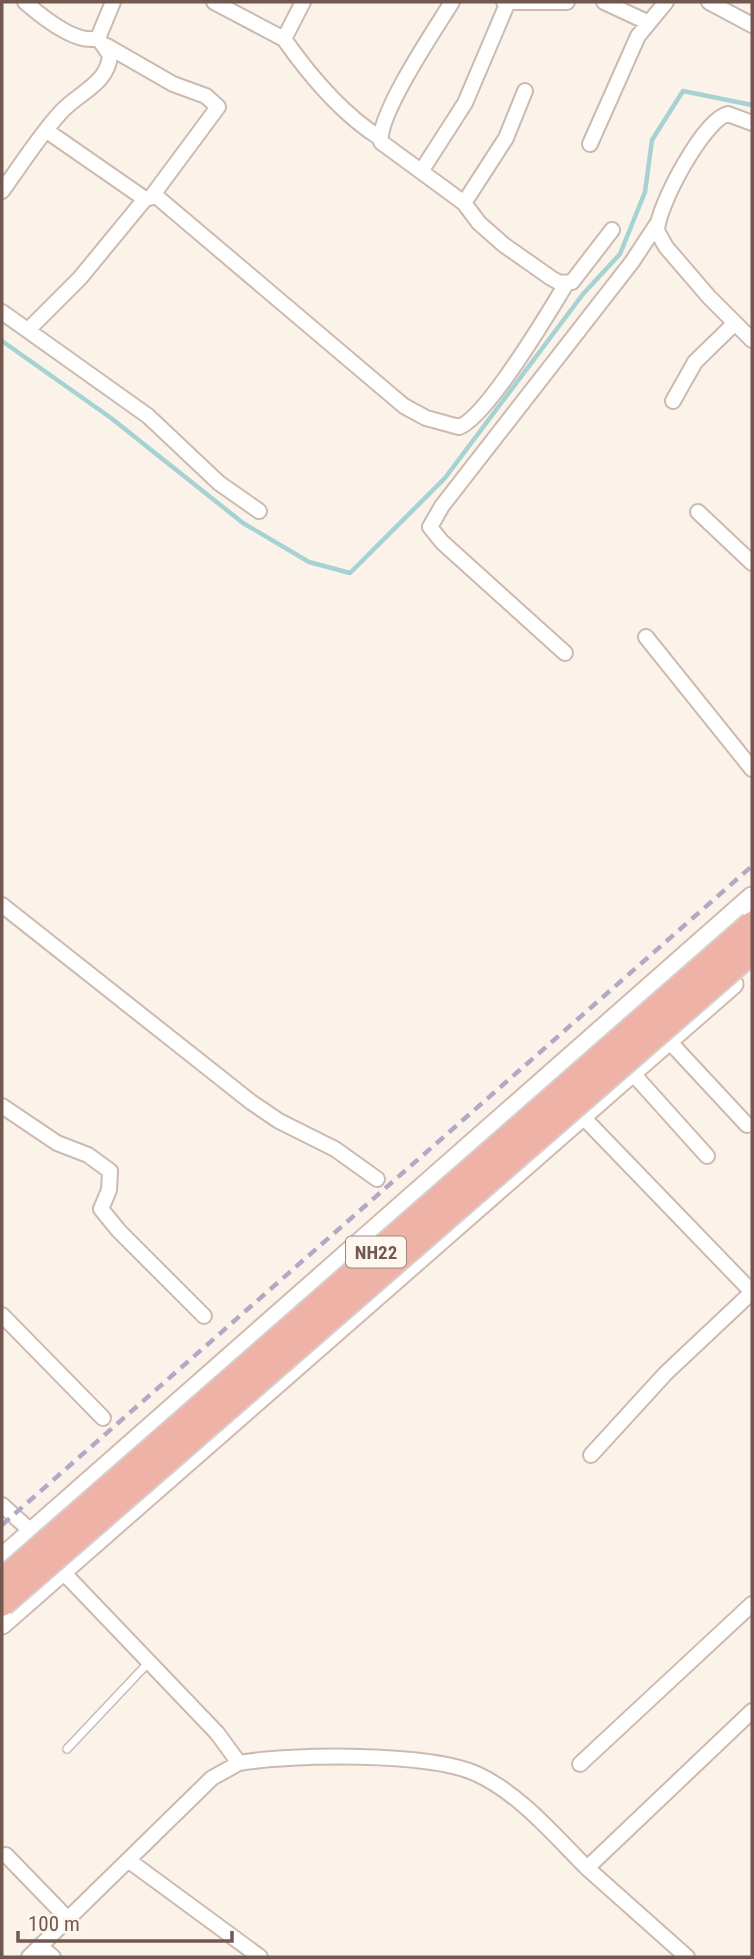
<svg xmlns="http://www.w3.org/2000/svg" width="754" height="1959" viewBox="0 0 754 1959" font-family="'Roboto Condensed',sans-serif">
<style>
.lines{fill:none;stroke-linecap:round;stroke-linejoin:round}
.stream{stroke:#a7d2d3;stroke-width:4.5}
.lane-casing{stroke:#ccbab1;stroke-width:10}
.street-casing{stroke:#ccbab1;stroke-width:18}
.secondary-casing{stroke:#d0bbb1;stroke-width:23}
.lane{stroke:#fff;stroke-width:7}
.street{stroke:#fff;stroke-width:14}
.secondary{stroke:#fff;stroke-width:19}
.rail{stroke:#b4a9c4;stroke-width:4.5;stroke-dasharray:10 7;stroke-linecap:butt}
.highway-bridge-casing{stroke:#d8d0ce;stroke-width:28;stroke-linecap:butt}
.highway-bridge{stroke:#eeb2a7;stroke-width:24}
.labels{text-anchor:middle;stroke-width:6;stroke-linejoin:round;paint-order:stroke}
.shield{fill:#fdf7f0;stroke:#9c8880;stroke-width:2}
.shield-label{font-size:19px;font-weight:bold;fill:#735850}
</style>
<rect width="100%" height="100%" fill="#fbf2ea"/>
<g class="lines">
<!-- stream -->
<path class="stream" d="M2,341L111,418L243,523L309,562L350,573L445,478L583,294L620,254L645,192L652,140L683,91L752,105"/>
<defs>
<path id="lane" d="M67,1749L149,1662"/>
<path id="street" d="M25,2C41,16 76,45 98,38L113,2
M214,2L284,39
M303,2L284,39C310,76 342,114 380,138
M452,2C436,28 377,115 381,142L464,203L479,223L504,245L551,278L560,283L572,282L612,230
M504,2H567
M604,2L647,22
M709,2L752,25
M107,46L173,84L206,96L218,107L152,196
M752,123L728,114C704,119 657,207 657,231L666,247L709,297L752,340
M47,131L145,199
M590,144L638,36L666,2
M422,170L465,103L508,2
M2,191C21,165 39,136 61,112C78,93 108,84 110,55L98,38
M464,203L506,138L525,91
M2,312L148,416L219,483L259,511
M28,330L80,278L145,199L156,196L404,406L426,418L459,427C486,418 549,312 566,284
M673,401L695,362L735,323
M698,512L752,563
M646,637L752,769
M565,653L442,542L430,527L442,506L632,262L657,224
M2,905L251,1102L279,1121L335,1149L377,1179
M668,1040L747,1125
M627,1067L707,1156
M2,1106L57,1143L88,1155L110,1171L109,1190L101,1209L119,1231L204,1316
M582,1116L752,1292
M2,1315L103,1418
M591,1455L666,1373L752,1292
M2,1505L32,1532
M62,1571L217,1733L239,1763C293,1754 429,1752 477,1774C520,1794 555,1836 587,1868L752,1711
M580,1764L752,1604
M6,1855L68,1919
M128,1860L260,1957
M587,1868L687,1957
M40,1946L53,1957
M29,1957L212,1778L239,1763"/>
<path id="secondary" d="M2,1558L752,897
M2,1624L733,984"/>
</defs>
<!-- lane casing -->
<use href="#lane" class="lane-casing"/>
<!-- street casing -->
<use href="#street" class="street-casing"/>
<!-- secondary casing -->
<use href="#secondary" class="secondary-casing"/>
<!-- lane -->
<use href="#lane" class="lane"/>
<!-- street -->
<use href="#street" class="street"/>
<!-- secondary -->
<use href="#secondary" class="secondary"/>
<!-- rail -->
<path class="rail" d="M2,1525L752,866"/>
<defs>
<path id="highway-bridge" d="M2,1581L752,924
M2,1604L752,951"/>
</defs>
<!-- highway-bridge casing -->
<use href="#highway-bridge" class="highway-bridge-casing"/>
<!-- highway-bridge -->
<use href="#highway-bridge" class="highway-bridge"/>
</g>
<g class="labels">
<!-- shield labels -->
<rect class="shield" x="346" y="1236.5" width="60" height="31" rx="5"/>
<g class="shield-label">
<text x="376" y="1259">NH22</text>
</g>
</g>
<!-- border -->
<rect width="754" height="1959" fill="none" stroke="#735850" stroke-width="7"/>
<!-- scale -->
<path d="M18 1931v10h214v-10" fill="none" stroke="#735850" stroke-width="3.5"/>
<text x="28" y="1931" font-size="21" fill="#735850" stroke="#fdf7f0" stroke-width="5" paint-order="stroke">100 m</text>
</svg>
